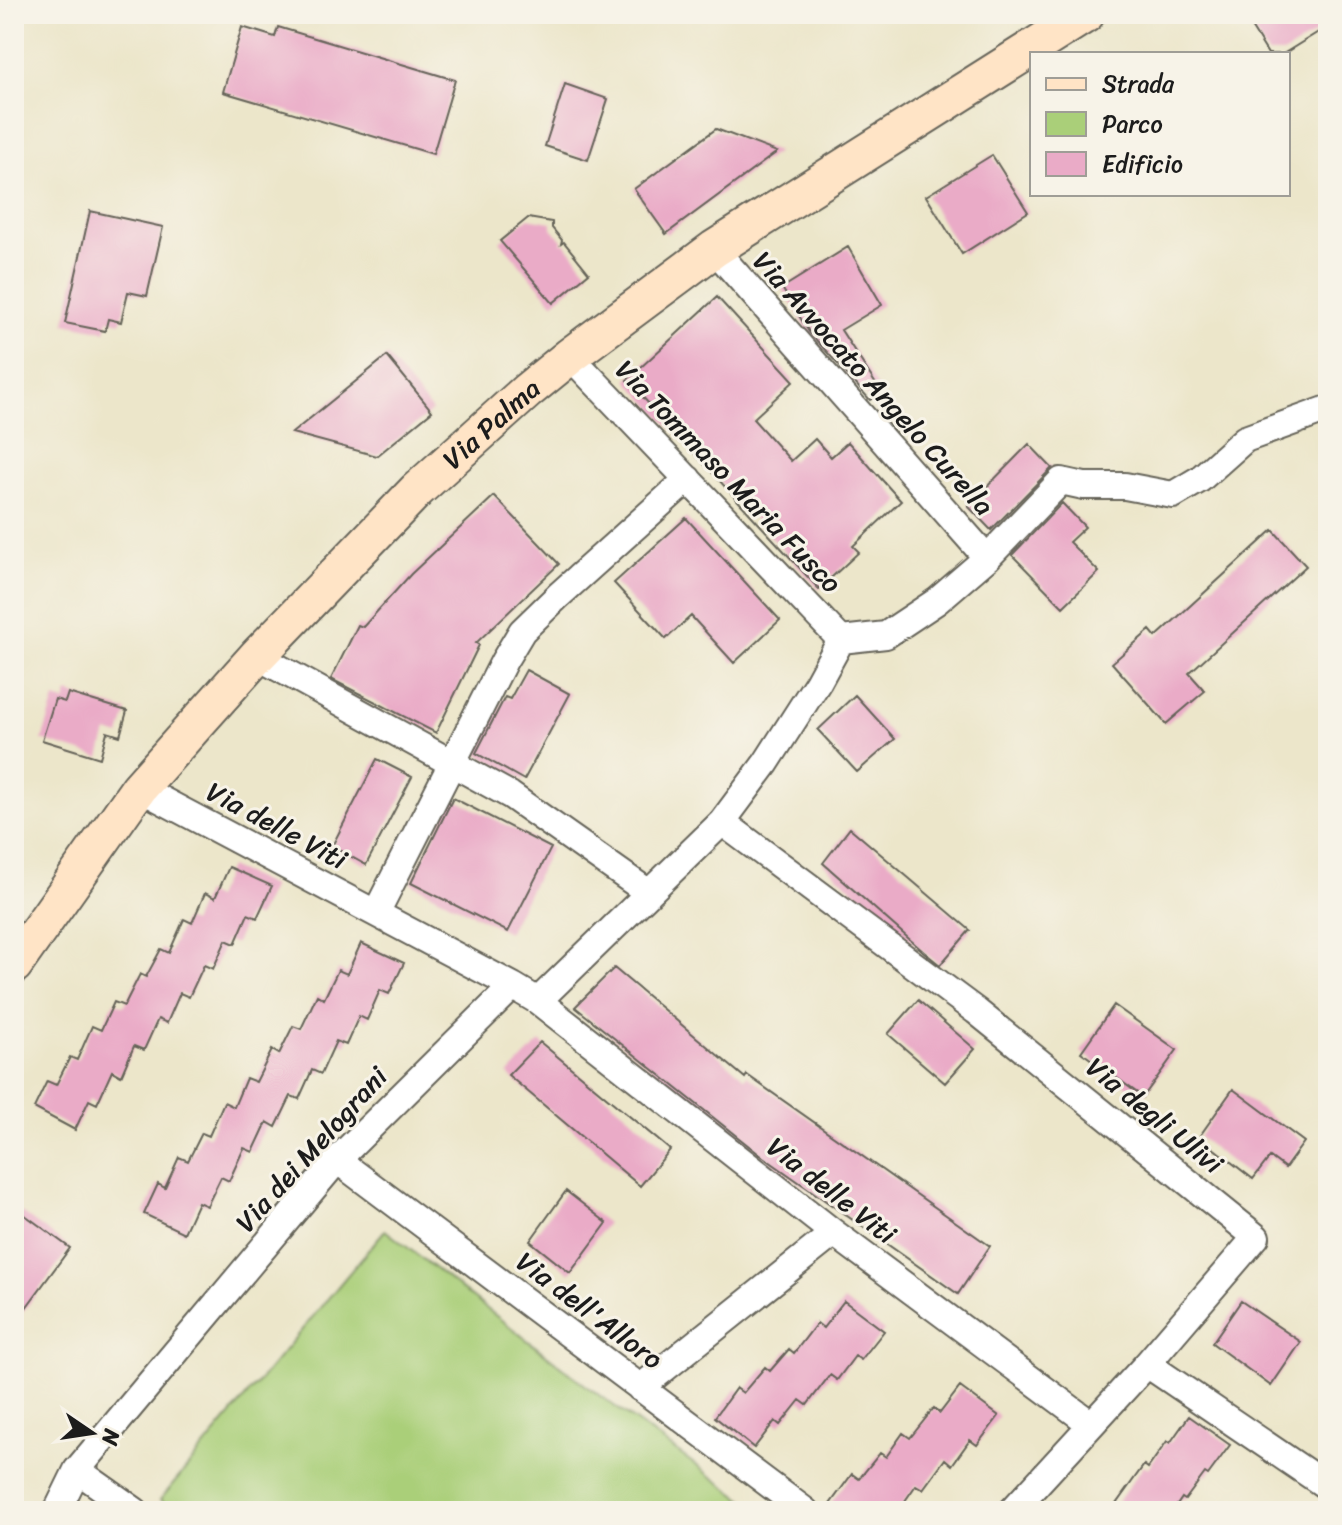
<svg xmlns="http://www.w3.org/2000/svg" width="1342" height="1525" font-family="Sriracha,sans-serif">
<style>
.green{fill:#aacf79;stroke:#63764a;stroke-width:2}
.building{fill:#eaabc7}
.lines{fill:none;stroke-linecap:round;stroke-linejoin:round}
.minor-casing{stroke:#656359;stroke-width:30}
.secondary-casing{stroke:#656359;stroke-width:40}
.minor{stroke:#fff;stroke-width:26}
.secondary{stroke:#ffe4c6;stroke-width:36}
.labels{text-anchor:middle;stroke-width:6;stroke-linejoin:round;paint-order:stroke}
.street-label{font-size:28px;fill:#1c1c1c;stroke:#f7f3e8}
</style>
<rect width="100%" height="100%" fill="#f7f3e8"/>
<filter id="ink" filterUnits="userSpaceOnUse"><feTurbulence type="fractalNoise" baseFrequency=".0125" numOctaves="2"/><feDisplacementMap in="SourceGraphic" scale="16" xChannelSelector="R" yChannelSelector="G"/><feConvolveMatrix kernelMatrix="1 2 1 2 8 2 1 2 1" color-interpolation-filters="sRGB"/></filter>
<filter id="wash" filterUnits="userSpaceOnUse"><feTurbulence type="fractalNoise" baseFrequency=".006" numOctaves="4" result="noise"/><feDisplacementMap in="SourceGraphic" scale="32" xChannelSelector="R" yChannelSelector="G"/><feGaussianBlur stdDeviation="1.8" result="paint"/><feColorMatrix in="noise" values="0 0 0 0 0 0 0 0 0 0 0 0 0 0 0 0 0 1.4 0 .05"/><feComposite in="paint" operator="in"/></filter>
<g filter="url(#wash)">
<rect width="100%" height="100%" fill="#ece6ca"/>
<!-- green -->
<path class="green" d="M385,1230l203,157 171,124h-584l-15,-11z"/>
<g id="blocks">
<!-- building -->
<path class="building" d="M1243,14h85v12l-45,28h-15z
M242,27l33,10 3,-10 177,53 -22,74 -210,-62z
M565,84l43,15 -20,61 -43,-14z
M716,129l61,23 -111,82 -32,-45z
M992,155l36,57 -66,42 -36,-58z
M90,211l73,16 -16,69 -19,-4 -7,30 -13,-3 -3,12 -40,-8z
M528,218l24,4v6l10,12 -1,4 3,-2 25,31 -36,30 -53,-62z
M848,247l34,58 -41,25 40,62 -11,8 -61,-68 -27,-44z
M717,297l77,84 -41,38 38,42 24,-22 16,18 17,-15 53,59 -48,45 6,6 -40,37 -192,-209z
M387,356l45,55 -55,45 -85,-23z
M1029,444l23,24 -61,62 -23,-24z
M494,496l65,68 -83,79 3,2 -43,88 -105,-54 27,-54 5,2 48,-53z
M1062,503l23,24 -16,15 30,30 -36,35 -51,-52z
M686,518l94,102 -46,43 -43,-47 -25,23 -52,-56z
M1273,530l33,36 -117,107 16,18 -39,33 -54,-61 38,-33 6,7z
M526,670l44,24 -46,86 -48,-27 29,-56 5,2z
M68,693l59,18 -7,25 -13,-4 -7,26 -58,-18 13,-41 10,3z
M855,695l40,44 -38,33 -39,-42z
M377,759l35,18 -46,88 -34,-19z
M453,798l98,50 -43,84 -97,-49z
M850,828l120,102 -30,35 -16,-13 -101,-89z
M229,867l43,19 -15,32 -9,-4 -13,30 -9,-4 -13,29 -9,-4 -15,32 -9,-4 -13,30 -9,-4 -14,31 -10,-4 -13,30 -9,-5 -15,33 -8,-4 -14,30 -41,-22 13,-27 9,4 14,-28 7,3 15,-34 9,4 13,-28 10,4 16,-32 6,3 15,-28 8,4 15,-34 8,4 13,-30 10,5z
M361,943l43,20 -15,31 -9,-4 -13,30 -8,-4 -13,29 -10,-4 -15,33 -9,-4 -13,29 -8,-3 -15,31 -9,-5 -14,30 -9,-4 -15,33 -8,-4 -14,29 -9,-4 -14,31 -40,-19 14,-30 7,4 14,-31 9,4 14,-28 7,3 15,-34 10,5 12,-29 10,4 16,-32 7,4 14,-28 8,3 16,-34 7,4 14,-29 9,4z
M614,968l131,110 2,-3 243,171 -32,48 -199,-140 -184,-147z
M918,1000l57,49 -30,34 -57,-49z
M1114,1005l63,45 -34,47 -62,-45z
M540,1042l130,108 -30,36 -132,-111z
M1233,1089l71,53 -19,26 -15,-11 -17,22 -54,-42z
M566,1191l41,32 -37,50 -40,-32z
M14,1207l56,41 -56,76z
M844,1301l40,30 -23,29 -6,-4 -18,24 -7,-5 -23,30 -7,-5 -20,25 -5,-4 -21,27 -39,-31 21,-29 7,5 22,-26 5,4 19,-22 5,4 23,-30 6,5z
M1241,1301l60,41 -30,44 -59,-43z
M960,1387l39,29 -22,29 -7,-5 -18,25 -7,-6 -22,30 -7,-4 -18,26h-73l27,-37 7,5 21,-26 6,4 17,-24 7,5 24,-30 6,5z
M1189,1416l41,29 -22,30 -3,-2 -20,27 -3,-2 -9,13h-62l33,-46 4,3 19,-27 3,2z"/>
</g>
</g>
<g filter="url(#ink)">
<use href="#blocks" fill-opacity="0" stroke="#656359" stroke-width="2"/>
<g class="lines">
<!-- minor casing -->
<g class="minor-casing">
<path id="minor" d="M714,249l273,309
M570,356l271,284
M841,640l45,-5 51,-34 50,-43 74,-77 23,5h41l48,9 27,-16 45,-40 83,-30
M257,656l253,139 139,98
M139,788l374,198
M722,822l254,189 280,226 -109,127 -135,147
M376,913l128,-252 18,-30 36,-35 130,-117
M538,1001l296,232 257,191
M337,1160l468,351
M1147,1364l181,123
M640,1388l194,-155
M77,1470l58,41
M57,1511l20,-41 260,-310 176,-174 25,15 184,-179 44,-59 52,-81 23,-42"/>
</g>
<!-- secondary casing -->
<g class="secondary-casing">
<g id="secondary">
<path id="s1" d="M14,965l125,-177 118,-132 160,-166 110,-99 43,-35 144,-107 372,-235"/>
</g>
</g>
<!-- minor -->
<use href="#minor" class="minor"/>
<!-- secondary -->
<use href="#secondary" class="secondary"/>
</g>
</g>
<g class="labels">
<!-- street labels -->
<g class="street-label">
<text transform="translate(874 383) rotate(48)" y="10">Via Avvocato Angelo Curella</text>
<text dy="10" stroke="none"><textPath href="#s1" startOffset="724">Via Palma</textPath></text>
<text transform="translate(729 476) rotate(46)" y="10">Via Tommaso Maria Fusco</text>
<text transform="translate(277 825) rotate(28)" y="10">Via delle Viti</text>
<text transform="translate(1155 1115) rotate(39)" y="10">Via degli Ulivi</text>
<text transform="translate(311 1149) rotate(-48)" y="10">Via dei Melograni</text>
<text transform="translate(832 1190) rotate(38)" y="10">Via delle Viti</text>
<text transform="translate(590 1310) rotate(37)" y="10">Via dell'Alloro</text>
</g>
</g>
<!-- margin -->
<rect width="1342" height="1525" fill="none" stroke="#f7f3e8" stroke-width="48"/>
<!-- legend -->
<rect x="1030" y="52" width="260" height="144" fill="#f7f3e8" stroke="#9f9d96" stroke-width="2"/>
<rect x="1046" y="78" width="40" height="12" fill="#ffe4c6" stroke="#9f9d96" stroke-width="2"/>
<text x="1102" y="92" font-size="24" fill="#1c1c1c">Strada</text>
<rect x="1046" y="112" width="40" height="24" fill="#aacf79" stroke="#9f9d96" stroke-width="2"/>
<text x="1102" y="132" font-size="24" fill="#1c1c1c">Parco</text>
<rect x="1046" y="152" width="40" height="24" fill="#eaabc7" stroke="#9f9d96" stroke-width="2"/>
<text x="1102" y="172" font-size="24" fill="#1c1c1c">Edificio</text>
<!-- north arrow -->
<g transform="translate(92 1433) rotate(103)" stroke="#f7f3e8" stroke-width="6" paint-order="stroke">
<path d="M0-6L14 30L0 20L-14 30Z" fill="#1c1c1c"/>
<text y="-12" font-size="22" font-weight="bold" text-anchor="middle" fill="#1c1c1c">N</text>
</g>
</svg>
